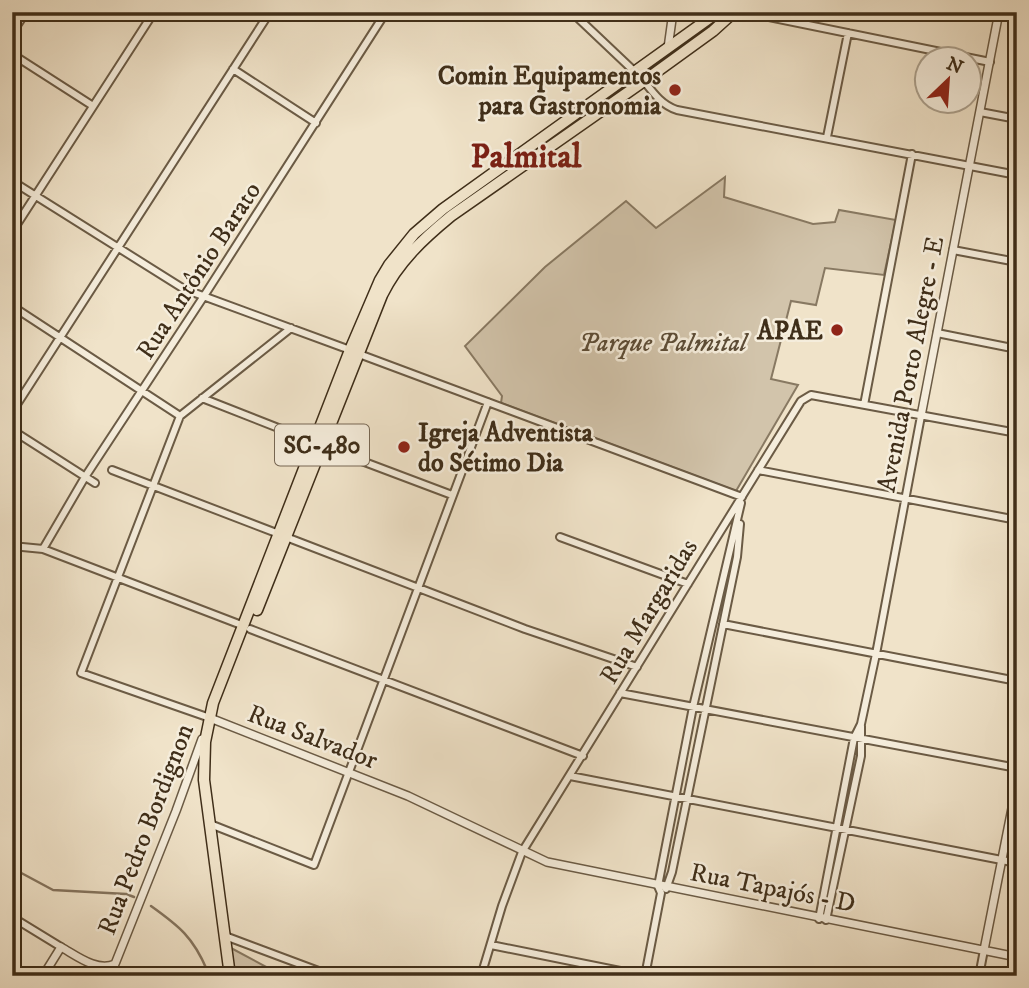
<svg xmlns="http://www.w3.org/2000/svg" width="1029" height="988" font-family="'IM FELL DW Pica',serif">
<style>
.green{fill:#d2c4ab;stroke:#887962;stroke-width:2}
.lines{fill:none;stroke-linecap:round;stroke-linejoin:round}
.stream{stroke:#85755f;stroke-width:2.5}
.minor-casing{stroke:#6b5b45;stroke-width:10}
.tertiary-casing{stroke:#6b5b45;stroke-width:10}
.primary-casing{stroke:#3f2e19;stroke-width:13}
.minor{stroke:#f5eddc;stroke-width:6}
.tertiary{stroke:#f5eddc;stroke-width:7}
.primary{stroke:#f0e3c9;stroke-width:10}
.poi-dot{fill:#8f2418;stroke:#f5eddc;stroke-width:2.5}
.labels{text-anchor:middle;stroke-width:5;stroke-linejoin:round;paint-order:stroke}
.shield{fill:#f5eddc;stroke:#766754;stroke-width:2}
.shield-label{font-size:24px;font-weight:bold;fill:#3f2e19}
.poi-label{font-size:26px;font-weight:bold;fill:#3f2e19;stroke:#f5eddc;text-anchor:end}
.street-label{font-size:26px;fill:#3f2e19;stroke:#f5eddc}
.park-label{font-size:26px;font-style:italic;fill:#5c4c36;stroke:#f5eddc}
.district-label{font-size:33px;font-weight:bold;fill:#7a1f14;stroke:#f5eddc}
</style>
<rect width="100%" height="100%" fill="#f0e3c9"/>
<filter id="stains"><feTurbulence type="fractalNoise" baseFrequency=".00286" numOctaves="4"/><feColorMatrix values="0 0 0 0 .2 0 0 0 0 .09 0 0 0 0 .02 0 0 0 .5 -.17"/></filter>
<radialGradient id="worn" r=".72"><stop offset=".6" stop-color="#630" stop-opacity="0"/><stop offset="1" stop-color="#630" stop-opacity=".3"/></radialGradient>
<!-- green -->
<path class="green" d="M725,177l-1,20 89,27 22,-2 4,-12 57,10 -12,55 -59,-7 -9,37 -25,-4 -20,78 27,6 -62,106 -235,-88 1,-7 -37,-50 80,-79 81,-66 30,27z
M231,948l52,28h-48z"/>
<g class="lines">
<!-- stream -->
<path class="stream" d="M12,868l41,22 73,4 8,3
M151,906c28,20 42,31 56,64l4,2
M245,975l20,-4 8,5"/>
<!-- minor casing -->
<g class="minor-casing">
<path id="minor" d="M569,12l9,6 57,54
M744,12l246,50
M12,33l14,-21
M12,54l81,52
M233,69l83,54
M644,81c10,13 18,24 33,29l340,65
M980,112l37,7
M827,137l21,-104
M12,181l172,108 166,61
M12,232l142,-220
M953,250l64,12
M12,306l168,110
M937,333l80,16
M359,354l383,143
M202,398l112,44
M864,405l48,-251
M12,412l258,-400
M180,416l-99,257 129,45
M180,416l111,-88
M12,430l83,53
M322,446l130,49
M112,470l167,64
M758,470l259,50
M286,537l239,92 112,38
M560,537l128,47
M12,546l31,3 201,77
M43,549l42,-72 119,-181 182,-284
M723,624l294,57
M250,629l333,127
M620,693l397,75
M570,776l447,87
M210,824l104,41 174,-463
M666,889l6,-17 65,-315 3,-33
M12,917l49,30
M819,919l35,-181 7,-14 15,-70 45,-238
M826,920l35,-164v-30
M225,936l107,40
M491,945l154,31 16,-83 -3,-7 35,-179 48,-204
M481,976l21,-70 20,-54 279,-451 10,-6 206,38
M979,976l5,-26"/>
</g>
<!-- tertiary casing -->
<g class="tertiary-casing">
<path id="tertiary" d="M668,48l5,-36
M921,416l78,-404
M209,722l1,-4 198,78 139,66 470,95
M984,950l33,-167
M43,976l18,-29c16,9 36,25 54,17l61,-153 26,-72"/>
</g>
<!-- primary casing -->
<g class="primary-casing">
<path id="primary" d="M257,610l125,-315c16,-33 41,-56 69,-79l193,-135 69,-50 21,-19
M230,976l-26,-196 1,-38 8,-39 137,-353 30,-70 9,-15 25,-31 29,-25 275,-197"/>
</g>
<!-- minor -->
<use href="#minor" class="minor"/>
<!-- tertiary -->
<use href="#tertiary" class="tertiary"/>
<!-- primary -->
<use href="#primary" class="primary"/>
</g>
<!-- markers -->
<g class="poi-dot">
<circle cx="675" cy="90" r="7"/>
<circle cx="837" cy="330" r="7"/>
<circle cx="404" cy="447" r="7"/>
</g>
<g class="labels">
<!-- shield labels -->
<rect class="shield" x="275" y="424.5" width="94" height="41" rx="5"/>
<g class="shield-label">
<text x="322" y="453">SC-480</text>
</g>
<!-- poi labels -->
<g class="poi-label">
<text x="661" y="84">Comin Equipamentos<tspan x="661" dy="30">para Gastronomia</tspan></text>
<text x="823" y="339">APAE</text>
<text x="418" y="441" text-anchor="start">Igreja Adventista<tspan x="418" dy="30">do Sétimo Dia</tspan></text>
</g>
<!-- street labels -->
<g class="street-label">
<text transform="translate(198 270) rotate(-57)" y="9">Rua Antônio Barato</text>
<text transform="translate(910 364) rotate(-79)" y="9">Avenida Porto Alegre - E</text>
<text transform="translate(648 611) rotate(-59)" y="9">Rua Margaridas</text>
<text transform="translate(313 736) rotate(21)" y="9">Rua Salvador</text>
<text transform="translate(145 829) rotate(-69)" y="9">Rua Pedro Bordignon</text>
<text transform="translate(773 887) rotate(11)" y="9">Rua Tapajós - D</text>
</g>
<!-- park labels -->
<g class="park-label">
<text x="663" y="351">Parque Palmital</text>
</g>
<!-- district labels -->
<g class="district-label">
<text x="526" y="167">Palmital</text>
</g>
</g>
<!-- margin -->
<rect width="1029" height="988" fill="none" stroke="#f0e3c9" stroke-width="42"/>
<rect x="14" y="14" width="1001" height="960" fill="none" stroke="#3f2e19" stroke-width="3.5"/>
<rect x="21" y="21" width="987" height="946" fill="none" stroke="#3f2e19" stroke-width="2"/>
<!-- north arrow -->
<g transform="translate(948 80) rotate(25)"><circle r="33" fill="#f5eddc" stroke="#aca18e" stroke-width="2"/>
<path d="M0-5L12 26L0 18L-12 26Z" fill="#8f2418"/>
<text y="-10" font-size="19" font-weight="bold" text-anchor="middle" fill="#3f2e19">N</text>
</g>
<rect width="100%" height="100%" filter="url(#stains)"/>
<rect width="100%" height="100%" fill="url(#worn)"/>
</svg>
